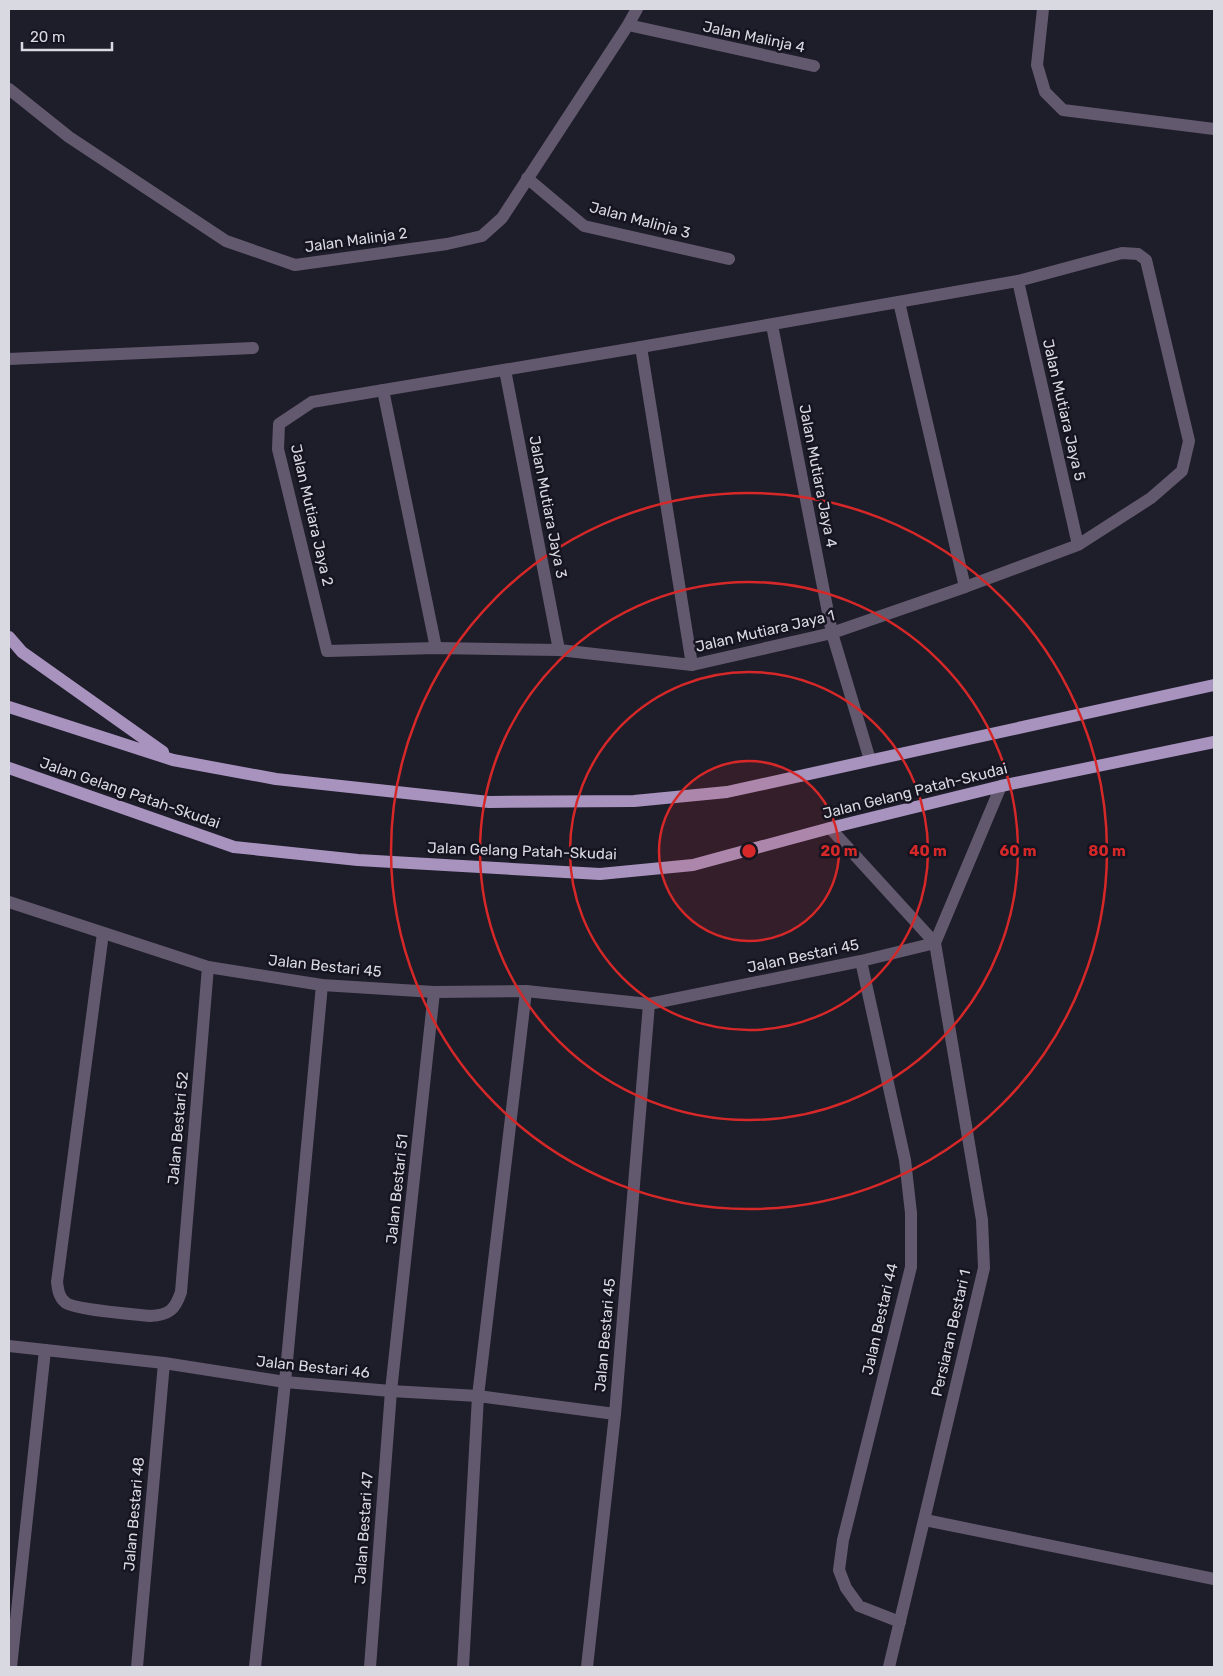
<svg xmlns="http://www.w3.org/2000/svg" width="1223" height="1676" font-family="Rubik,sans-serif">
<style>
.lines{fill:none;stroke-linecap:round;stroke-linejoin:round}
.service{stroke:#63596e;stroke-width:12}
.minor{stroke:#63596e;stroke-width:12}
.tertiary{stroke:#63596e;stroke-width:12}
.primary{stroke:#a893bf;stroke-width:12}
.ring{fill:none;stroke:#d62828;stroke-width:2.5}
.labels{text-anchor:middle;stroke-width:5;stroke-linejoin:round;paint-order:stroke}
.street-label{font-size:15px;fill:#d9d9e2;stroke:#151420}
.centre{fill:#d62828;stroke:#151420;stroke-width:2.5}
.ring-label{font-size:15px;text-anchor:middle;font-weight:bold;fill:#d62828;stroke:#151420;stroke-width:5;stroke-linejoin:round;paint-order:stroke}
</style>
<rect width="100%" height="100%" fill="#1e1d2a"/>
<g class="lines">
<!-- service -->
<path class="service" d="M1043,9l-6,56 8,27 18,18 151,19
M899,302l66,285
M641,347l51,318
M9,359l244,-11
M383,390l53,258
M103,933l-46,349c1,8 2,16 9,21 11,7 68,11 84,13 19,-1 25,-6 31,-24l27,-325
M11,1667l34,-317
M255,1667l30,-285 37,-397
M370,1667l21,-276 43,-399
M463,1667l15,-271 48,-405"/>
<!-- minor -->
<path class="minor" d="M628,25l186,41
M9,89l60,48 157,104 69,24 152,-21 35,-8 20,-18 126,-193 9,-16
M527,178l57,48 145,33
M1122,253l16,1 8,6 43,181 -7,30 -31,27 -73,47 -113,42 -133,46 -140,32 -133,-15 -123,-2 -109,3 -49,-202 1,-25 33,-22 329,-55 377,-66z
M1018,281l60,264
M772,325l60,308 38,127
M505,370l54,280
M9,902l199,65 114,18 112,7 92,-1 123,13 212,-43 74,-18
M861,961l44,199 6,53v54l-68,273 -4,30 7,18 13,18 41,16
M9,1346l155,17 121,19 106,9 87,5 137,18
M925,1520l289,59
M137,1667l27,-304
M587,1667l28,-253 34,-410"/>
<!-- tertiary -->
<path class="tertiary" d="M830,828l105,115
M889,1667l95,-399 -2,-48 -47,-277 66,-157"/>
<!-- primary -->
<path class="primary" d="M9,637l13,15 141,100
M9,707l164,53 103,19 213,23 145,-1 93,-9 487,-107
M9,768l225,79 124,13 242,14 93,-9 137,-37 171,-42 213,-44"/>
</g>
<!-- distance rings -->
<circle cx="749" cy="851" r="90" fill="#d62828" fill-opacity=".12"/>
<g class="ring">
<circle cx="749" cy="851" r="90"/>
<circle cx="749" cy="851" r="179"/>
<circle cx="749" cy="851" r="269"/>
<circle cx="749" cy="851" r="358"/>
</g>
<g class="labels">
<!-- street labels -->
<g class="street-label">
<text transform="translate(754 37) rotate(12)" y="5">Jalan Malinja 4</text>
<text transform="translate(640 220) rotate(15)" y="5">Jalan Malinja 3</text>
<text transform="translate(356 240) rotate(-8)" y="5">Jalan Malinja 2</text>
<text transform="translate(1064 410) rotate(77)" y="5">Jalan Mutiara Jaya 5</text>
<text transform="translate(818 476) rotate(79)" y="5">Jalan Mutiara Jaya 4</text>
<text transform="translate(548 507) rotate(79)" y="5">Jalan Mutiara Jaya 3</text>
<text transform="translate(312 515) rotate(77)" y="5">Jalan Mutiara Jaya 2</text>
<text transform="translate(765 631) rotate(-13)" y="5">Jalan Mutiara Jaya 1</text>
<text transform="translate(915 791) rotate(-14)" y="5">Jalan Gelang Patah-Skudai</text>
<text transform="translate(130 793) rotate(19)" y="5">Jalan Gelang Patah-Skudai</text>
<text transform="translate(522 851) rotate(2)" y="5">Jalan Gelang Patah-Skudai</text>
<text transform="translate(803 956) rotate(-12)" y="5">Jalan Bestari 45</text>
<text transform="translate(325 966) rotate(6)" y="5">Jalan Bestari 45</text>
<text transform="translate(178 1128) rotate(-85)" y="5">Jalan Bestari 52</text>
<text transform="translate(397 1189) rotate(-84)" y="5">Jalan Bestari 51</text>
<text transform="translate(880 1319) rotate(-77)" y="5">Jalan Bestari 44</text>
<text transform="translate(951 1333) rotate(-77)" y="5">Persiaran Bestari 1</text>
<text transform="translate(605 1335) rotate(-85)" y="5">Jalan Bestari 45</text>
<text transform="translate(313 1367) rotate(6)" y="5">Jalan Bestari 46</text>
<text transform="translate(134 1514) rotate(-85)" y="5">Jalan Bestari 48</text>
<text transform="translate(364 1528) rotate(-86)" y="5">Jalan Bestari 47</text>
</g>
</g>
<circle cx="749" cy="851" r="8" class="centre"/>
<g class="ring-label">
<text x="839" y="856">20 m</text>
<text x="928" y="856">40 m</text>
<text x="1018" y="856">60 m</text>
<text x="1107" y="856">80 m</text>
</g>
<!-- border -->
<rect width="1223" height="1676" fill="none" stroke="#d9d9e2" stroke-width="20"/>
<!-- scale -->
<path d="M22 42v8h90v-8" fill="none" stroke="#d9d9e2" stroke-width="2.5"/>
<text x="30" y="42" font-size="15" fill="#d9d9e2" stroke="#151420" stroke-width="4" paint-order="stroke">20 m</text>
</svg>
